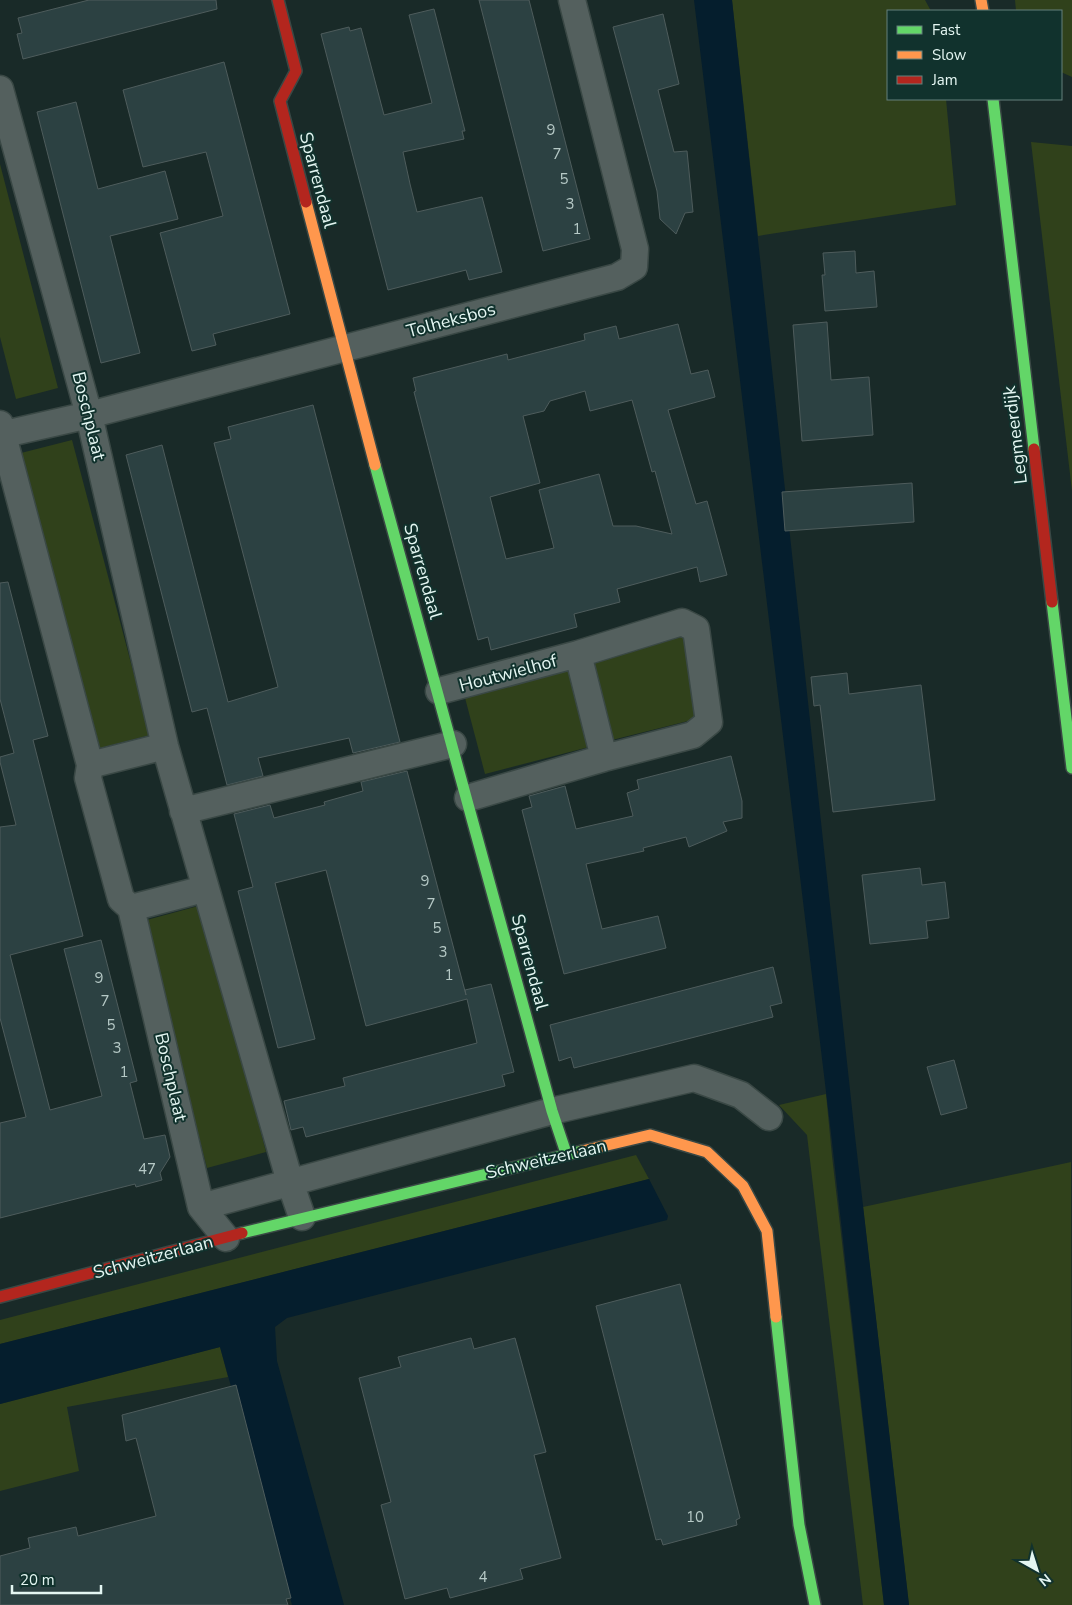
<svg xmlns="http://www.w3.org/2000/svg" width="1072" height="1605" font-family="'Nunito Sans',sans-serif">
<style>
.green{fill:#30411b}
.water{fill:#051e2d}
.building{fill:#2c4142;stroke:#4e5c5c;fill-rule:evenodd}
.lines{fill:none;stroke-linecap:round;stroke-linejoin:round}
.street-casing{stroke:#3a4845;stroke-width:29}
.fast-casing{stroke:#3a4845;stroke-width:14}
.slow-casing{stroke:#3a4845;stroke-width:14}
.jam-casing{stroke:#3a4845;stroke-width:14}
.street{stroke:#54605e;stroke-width:26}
.fast{stroke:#63d668;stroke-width:11}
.slow{stroke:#ff974d;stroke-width:11}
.jam{stroke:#b3261e;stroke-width:11}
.labels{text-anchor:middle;stroke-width:4;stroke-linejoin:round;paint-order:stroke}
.number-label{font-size:15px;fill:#b6c9c6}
.street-label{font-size:18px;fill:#e4f6f2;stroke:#11322d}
</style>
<rect width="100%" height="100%" fill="#192a28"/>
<!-- green -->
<path class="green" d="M732,0h193l6,11h-43v88h58l10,106 -198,31z
M1015,0h57v77l-11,-5v-61h-45z
M1031,142l41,4v345z
M0,164l58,224 -42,11 -16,-62z
M72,440l78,295 -50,13 -79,-295z
M684,633l12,86 -88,22 -20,-80z
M568,666l21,81 -104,27 -21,-80z
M202,905l64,247 -59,16 -64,-247z
M826,1094l6,62 52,449h-21l-56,-470 -28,-30z
M636,1155l13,24 -649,165v-24z
M1071,1162l1,443h-163l-46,-398z
M220,1347l8,30 -161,30 12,64 -79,20v-87z"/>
<!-- water -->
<path class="water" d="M694,0h38l123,1136 54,469h-25l-53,-472z
M649,1179l19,37 -1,4 -380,98 -12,9 2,34 67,244h-52l-72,-258 -220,57v-60z"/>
<!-- building -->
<path class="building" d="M89,0h127l1,9 -194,50 -6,-25 5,-1 -4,-15z
M479,0h50l61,239 -47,12z
M434,9l31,122h-3l2,8 -61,13 7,32 7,28 65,-15 20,75 -33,8 -3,-10 -78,20 -67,-256 28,-7 1,4 11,-3 23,87 48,-12 -23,-88z
M663,14l16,70 -21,6 16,62 13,-1 6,61 -8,1 -9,21 -16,-15 -3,-28 -44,-164z
M224,62l66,252 -77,20 3,11 -24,6 -32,-118 63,-17 -17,-64 -63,15 -20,-77z
M76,102l22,87 67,-18 13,48 -68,17 30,117 -39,10 -64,-251z
M855,251l1,22 18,-2 3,36 -52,4 -3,-36h3l-2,-22z
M827,322l4,58 38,-3 4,58 -71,6 -9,-116z
M678,324l13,50 17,-4 7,27 -47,13 28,94 11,-3 20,74 -27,7 -3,-15 -80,22 3,13 -46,12 3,13 -86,23 -3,-13 -10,3 -64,-248 2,-1 -3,-13 94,-24 1,6 77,-20 -1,-6 32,-8 3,13zM585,391l5,20 42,-11 20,72 3,-1 17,63 -36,-8h-23l-14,-52 -60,16 15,58 -48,11 -16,-62 50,-14 -17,-67 21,-5 6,-10z
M313,405l87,337 -47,11 -4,-15 -91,20 5,18 -36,9 -20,-77 -15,4 -66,-257 36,-10 66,257 50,-15 -64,-244 17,-4 -3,-12z
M912,483l2,39 -129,9 -3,-39z
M8,582l40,154 -15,4 50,196 -73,19 40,155 52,-14 -38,-147 37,-9 36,141 -7,2 14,56 21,-4 5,22 -10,16 2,7 -26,7 -1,-3 -135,34v-95l26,-6 -26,-99v-191l16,-2 -16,-63v-5l14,-4 -14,-54v-116z
M847,673l2,21 72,-9 14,115 -102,12 -13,-107 -6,1 -3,-29z
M731,756l11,45v17l-19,4 4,9 -38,16 -3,-10 -43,11 1,3 -58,13 16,65 56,-13 8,32 -102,26 -42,-164 10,-3 -3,-11 36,-10 11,43 57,-13 -6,-23 12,-4 -2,-9z
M407,771l59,224 -1,-5 26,-6 23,88 -12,3 3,11 -199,51 -3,-10 -12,3 -7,-29 61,-15 -2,-8 134,-35 -10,-44 -101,27 -40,-156 -51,13 40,156 -37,9 -40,-157 15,-4 -19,-73 36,-9 4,13 51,-13 -1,-3 39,-11 -2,-9z
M920,868l2,17 23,-3 4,36 -23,3 2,17 -58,6 -8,-69z
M773,967l9,36 -12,3 3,11 -199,51 -3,-11 -12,4 -9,-36z
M954,1060l13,48 -26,7 -14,-48z
M680,1284l60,234 -4,2 1,5 -74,20 -2,-6 -5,1 -60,-234z
M471,1338l3,11 41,-11 31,114 -12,3 27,103 -41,11 3,10 -73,19 -3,-10 -42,11 -24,-94 10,-3 -32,-124 42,-11 -3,-10z
M236,1385l55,213 -5,1 2,6h-288v-49l30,-8 -2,-10 48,-11 2,9 78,-20 -20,-78 -10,3 -4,-26z"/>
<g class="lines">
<!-- street casing -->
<g class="street-casing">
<path id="street" d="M0,89l89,326 76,331 125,436 12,35
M0,424l90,341 -2,13 33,121 10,9 70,299 25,31
M0,435l89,-20 528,-138 17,-10 1,-18 -63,-249
M578,654l26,104
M439,691l139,-37 104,-32 14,7 13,93 -16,13 -89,23 -136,40
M90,765l75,-19
M183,811l270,-67
M131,908l73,-19
M201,1207l351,-96 142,-33 47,17 28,22"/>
</g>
<!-- fast casing -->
<g class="fast-casing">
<path id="fast" d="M993,99l41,350
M375,465l177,646 14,42
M1052,602l20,166
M242,1233l340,-82
M776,1317l23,208 16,80"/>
</g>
<!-- slow casing -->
<g class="slow-casing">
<path id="slow" d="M981,0l2,11
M306,202l69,263
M582,1151l68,-16 57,17 36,34 24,45 9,86"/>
</g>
<!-- jam casing -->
<g class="jam-casing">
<path id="jam" d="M278,0l18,71 -16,30 26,101
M1034,449l18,153
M0,1297l242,-64"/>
</g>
<!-- street -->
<use href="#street" class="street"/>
<!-- fast -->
<use href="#fast" class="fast"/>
<!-- slow -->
<use href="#slow" class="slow"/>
<!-- jam -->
<use href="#jam" class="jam"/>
</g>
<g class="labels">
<!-- number labels -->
<g class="number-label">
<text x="551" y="135">9</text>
<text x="557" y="159">7</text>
<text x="564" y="184">5</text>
<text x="570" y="209">3</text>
<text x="577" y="234">1</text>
<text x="425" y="886">9</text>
<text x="431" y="909">7</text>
<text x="437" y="933">5</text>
<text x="443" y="957">3</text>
<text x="449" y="980">1</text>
<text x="99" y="983">9</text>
<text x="105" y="1006">7</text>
<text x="111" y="1030">5</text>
<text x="117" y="1053">3</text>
<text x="124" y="1077">1</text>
<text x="147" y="1174">47</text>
<text x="695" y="1522">10</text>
<text x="483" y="1582">4</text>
</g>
<!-- street labels -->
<g class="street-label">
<text transform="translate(318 180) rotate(75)" y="6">Sparrendaal</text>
<text transform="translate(451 320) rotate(-15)" y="6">Tolheksbos</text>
<text transform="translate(89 416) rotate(76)" y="6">Boschplaat</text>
<text transform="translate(1015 435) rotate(-97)" y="6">Legmeerdijk</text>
<text transform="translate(423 571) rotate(74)" y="6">Sparrendaal</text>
<text transform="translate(508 673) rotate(-15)" y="6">Houtwielhof</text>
<text transform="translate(530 962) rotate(75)" y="6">Sparrendaal</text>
<text transform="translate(171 1077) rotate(77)" y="6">Boschplaat</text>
<text transform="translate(546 1159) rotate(-13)" y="6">Schweitzerlaan</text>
<text transform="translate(153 1257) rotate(-15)" y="6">Schweitzerlaan</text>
</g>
</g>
<!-- legend -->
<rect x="887" y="10" width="175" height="90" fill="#11322d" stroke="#65807c"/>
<rect x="897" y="26" width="25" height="8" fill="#63d668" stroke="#65807c"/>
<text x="932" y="35" font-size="15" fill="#e4f6f2">Fast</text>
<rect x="897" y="51" width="25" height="8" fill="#ff974d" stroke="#65807c"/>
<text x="932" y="60" font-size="15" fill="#e4f6f2">Slow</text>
<rect x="897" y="76" width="25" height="8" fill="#b3261e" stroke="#65807c"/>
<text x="932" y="85" font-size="15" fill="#e4f6f2">Jam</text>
<!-- north arrow -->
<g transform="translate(1037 1570) rotate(141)" stroke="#11322d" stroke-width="4" paint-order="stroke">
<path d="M0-4L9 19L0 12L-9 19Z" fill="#e4f6f2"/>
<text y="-8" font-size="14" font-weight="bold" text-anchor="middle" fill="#e4f6f2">N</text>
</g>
<!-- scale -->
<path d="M12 1585v8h89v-8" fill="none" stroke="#e4f6f2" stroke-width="2.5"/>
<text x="20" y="1585" font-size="15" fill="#e4f6f2" stroke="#11322d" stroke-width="4" paint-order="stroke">20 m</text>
</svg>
